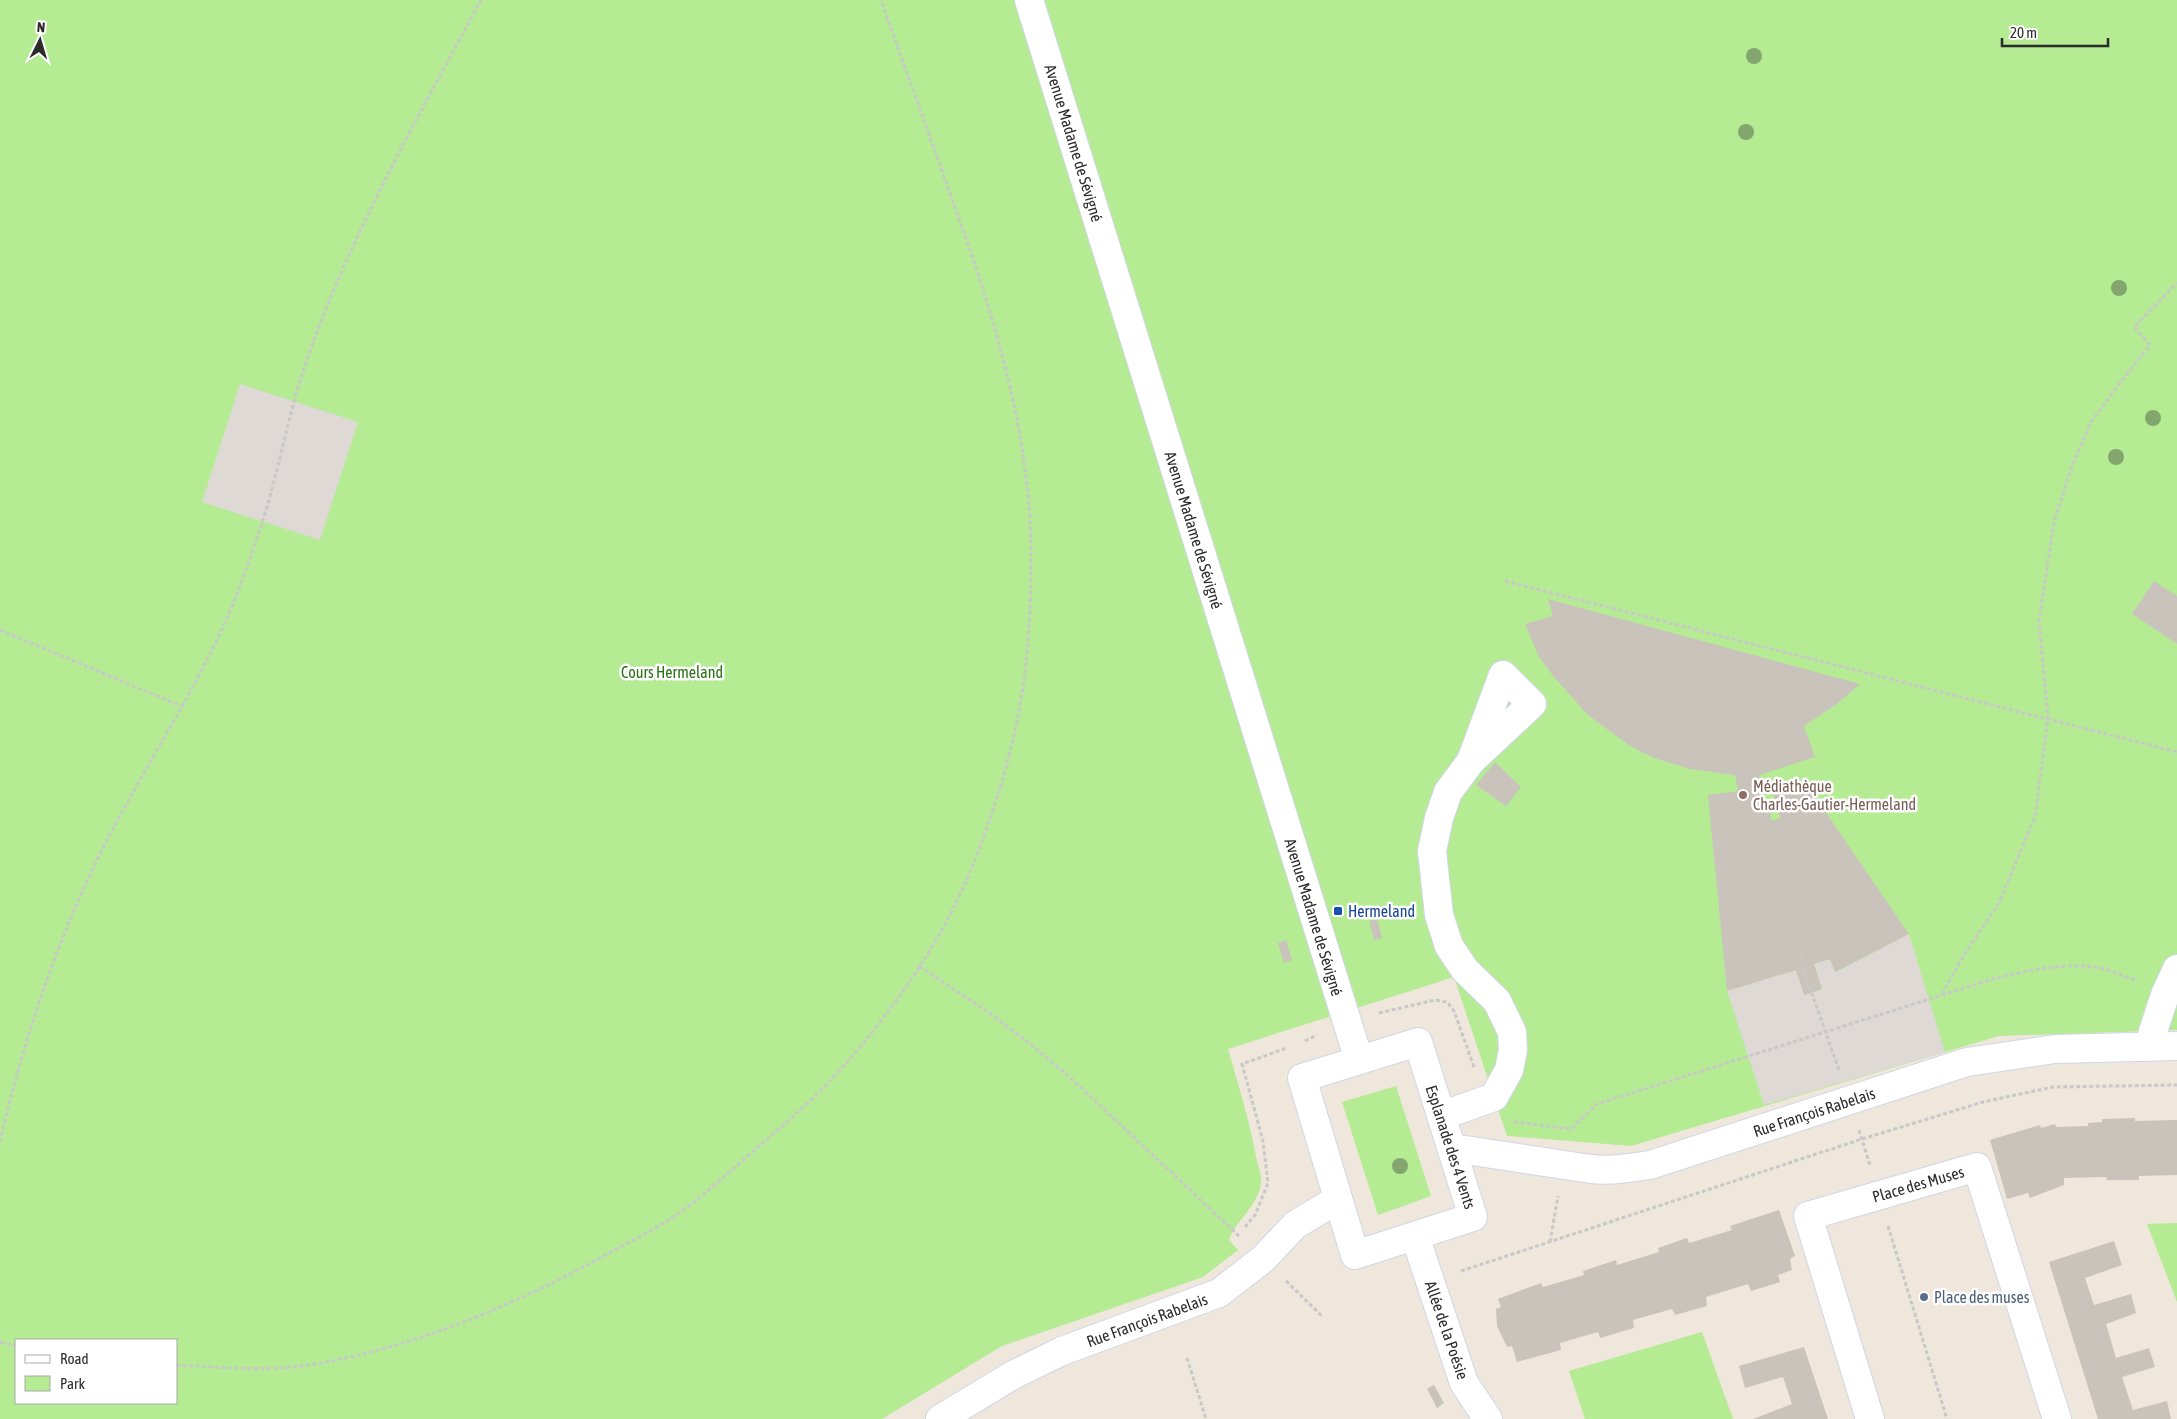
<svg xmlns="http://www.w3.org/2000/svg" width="2177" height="1419" font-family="'Asap Condensed',sans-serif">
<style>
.green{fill:#b4eb93;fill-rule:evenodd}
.plaza{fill:#ded9d4}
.building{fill:#cac3bc}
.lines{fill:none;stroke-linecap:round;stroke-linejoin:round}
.minor-casing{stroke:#d1d6e6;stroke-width:30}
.path{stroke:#c8c8c8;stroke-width:3;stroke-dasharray:4 2.5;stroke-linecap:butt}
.minor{stroke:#fff;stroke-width:28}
.tree{fill:#82a66d}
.education-dot{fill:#8d6e63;stroke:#fff;stroke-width:2}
.transit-dot{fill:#1a4fb4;stroke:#fff;stroke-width:2}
.service-dot{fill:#5c6f8a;stroke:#fff;stroke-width:2}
.labels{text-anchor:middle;stroke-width:5;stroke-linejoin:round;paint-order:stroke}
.street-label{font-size:16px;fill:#2b2b2b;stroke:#fff}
.park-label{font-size:16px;fill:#297113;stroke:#fff}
.education-label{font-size:16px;fill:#785e54;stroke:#fff;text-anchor:start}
.transit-label{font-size:16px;fill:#164399;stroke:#fff;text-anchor:start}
.service-label{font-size:16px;fill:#4e5e75;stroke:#fff;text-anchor:start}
</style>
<rect width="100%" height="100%" fill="#efe6dc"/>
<!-- green -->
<path class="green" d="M0,0h2177v1030l-178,6 -368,110 -124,-10 -53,-159 -226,72c11,38 22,74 29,112 2,7 5,17 4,23 -4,24 -27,38 -32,56l9,10 -35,27 -201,69 -120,73h-882zM16,1340h160v63h-160z
M1396,1086l35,110 -53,19 -36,-113z
M2177,1223v79l-30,-78z
M1702,1332l31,87h-148l-16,-48z"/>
<!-- plaza -->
<path class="plaza" d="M240,384l118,38 -38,118 -118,-38z
M1909,934l36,118 -181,53 -37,-114 69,-21 9,25 17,-6 -8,-25 16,-5 6,13z"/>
<!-- building -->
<path class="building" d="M2154,581l23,15v48l-45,-30z
M1548,599l312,85 -23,20 -33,22 11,31 -56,18 13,46 8,-3 -7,-23 32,-13 104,152 -74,38 -5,-13 -16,5 8,25 -18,6 -8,-25 -69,21 -19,-196 30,-4 -3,-16 -45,-6 -36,-11 -24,-12 -42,-31 -34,-38 -15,-20 -14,-33 28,-8z
M1495,762l26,25 -15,19 -30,-21z
M1377,919l5,19 -8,2 -5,-19z
M1286,940l6,20 -8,3 -6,-20z
M2135,1118v3l42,-1v55l-38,1v4h-32l-1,-3 -42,1v7l-34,13 -2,-5 -21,6 -17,-59 50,-15 1,3 14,-4 1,3 32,-1v-3l14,-1v-3z
M1779,1210l16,46 -5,3 2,11 -14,5 2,7 -29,9 -3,-7 -42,13 1,9 -32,9 -3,-6 -39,11 1,8 -34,10 -2,-6 -38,11 1,7 -44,12 -5,-16 -5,1 -10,-21 -1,-17 5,-2 -3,-8 43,-16 2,4 41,-12 -1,-4 33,-11 1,5 42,-13 -1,-4 29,-10 2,5 43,-13 -2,-4z
M2114,1241l8,24 -37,13 9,27 37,-11 5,19 -30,11 10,34 33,-10 6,19 -33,10 11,33 34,-9 4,18h-73l-49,-157z
M1804,1347l24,72h-75l39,-15 -9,-27 -38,11 -6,-22z
M1434,1385l10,18 -7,5 -10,-19z"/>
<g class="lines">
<!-- minor casing -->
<g class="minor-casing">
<path id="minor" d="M1029,0l330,1060
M1418,1042l55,175 -118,38 -53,-177z
M2148,1047l17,-52 12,-26
M1441,1116l53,-19 15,-27 4,-20 -1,-18 -15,-31 -32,-31 -16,-24 -10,-31 -7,-64 7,-33 9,-26 23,-31 61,-57 -29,-29 -32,86
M1452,1148l139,21c20,2 39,-1 59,-4l317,-103 88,-13 122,-3
M1415,1236l49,147 24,36
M940,1419l73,-44 49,-24 157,-58 44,-34 32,-34 43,-26
M1870,1419l-62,-203 169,-49 80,252"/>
</g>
<!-- path -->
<path class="path" d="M1505,581l672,171
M0,630l181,76
M1801,955l4,19 34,96
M919,966l72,48 43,33 40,34 165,155
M1942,994l25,-44 31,-45 37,-88 13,-98 -9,-98 15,-99 18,-56 19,-44 31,-42 28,-35 -16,-18 43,-44
M1379,1013l56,-13 12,2 7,9 20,56
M1305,1041l12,-6
M1514,1122l57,7 26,-25 399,-126c36,-8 77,-18 112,-8 10,3 20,8 30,11
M1859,1130l11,35
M0,1142c25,-109 62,-218 115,-317 40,-75 88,-147 120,-226 10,-25 19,-51 27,-76 18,-56 27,-114 47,-169 44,-124 110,-239 172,-354
M1888,1226l59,193
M1245,1227l10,-12 13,-32 -5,-42 -21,-77 45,-16
M1550,1242l8,-46
M1461,1271l401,-132 121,-37 70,-15 124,-2
M1286,1281l37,36
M0,1342l16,4
M1187,1358l19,61
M176,1365c44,2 89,7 133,0 104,-17 201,-58 293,-108 25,-14 51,-26 74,-42 26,-18 50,-40 74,-61 26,-23 53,-45 77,-70 46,-48 98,-118 127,-177 33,-67 63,-162 71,-236 5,-41 6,-83 6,-123 -2,-126 -41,-244 -83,-360 -22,-63 -45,-125 -67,-188"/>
<!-- minor -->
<use href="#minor" class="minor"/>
</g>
<!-- trees -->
<g class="tree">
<circle cx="1754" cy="56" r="8"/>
<circle cx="1746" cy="132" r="8"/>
<circle cx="2119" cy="288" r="8"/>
<circle cx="2153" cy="418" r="8"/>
<circle cx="2116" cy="457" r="8"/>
<circle cx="1400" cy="1166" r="8"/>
</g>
<!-- markers -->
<circle class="education-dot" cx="1743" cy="795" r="5"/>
<rect class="transit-dot" x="1333" y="906" width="10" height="10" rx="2.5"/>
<circle class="service-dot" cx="1924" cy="1297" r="5"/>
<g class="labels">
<!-- street labels -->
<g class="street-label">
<text transform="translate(1074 143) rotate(73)" y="6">Avenue Madame de Sévigné</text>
<text transform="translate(1194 530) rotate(73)" y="6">Avenue Madame de Sévigné</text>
<text transform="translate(1314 917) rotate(73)" y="6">Avenue Madame de Sévigné</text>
<text transform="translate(1814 1112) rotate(-18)" y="6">Rue François Rabelais</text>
<text transform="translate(1451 1147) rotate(72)" y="6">Esplanade des 4 Vents</text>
<text transform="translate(1918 1184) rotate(-16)" y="6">Place des Muses</text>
<text transform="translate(1147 1320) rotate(-20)" y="6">Rue François Rabelais</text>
<text transform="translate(1447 1330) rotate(71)" y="6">Allée de la Poésie</text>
</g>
<!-- park labels -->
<g class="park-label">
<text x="672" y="678">Cours Hermeland</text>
</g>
<!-- education labels -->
<g class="education-label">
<text x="1753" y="792">Médiathèque<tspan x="1753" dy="18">Charles-Gautier-Hermeland</tspan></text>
</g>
<!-- transit labels -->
<g class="transit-label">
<text x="1348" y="917">Hermeland</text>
</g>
<!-- service labels -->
<g class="service-label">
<text x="1934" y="1303">Place des muses</text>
</g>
</g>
<!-- legend -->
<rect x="15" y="1339" width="162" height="65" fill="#ffffff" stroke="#aaaaaa"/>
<rect x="25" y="1355" width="25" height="8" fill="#ffffff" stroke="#aaaaaa"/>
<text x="60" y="1364" font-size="15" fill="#2b2b2b">Road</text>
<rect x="25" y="1376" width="25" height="15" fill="#b4eb93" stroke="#aaaaaa"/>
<text x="60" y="1389" font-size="15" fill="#2b2b2b">Park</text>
<!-- north arrow -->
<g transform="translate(40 40) rotate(5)" stroke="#ffffff" stroke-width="4" paint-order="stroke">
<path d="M0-4L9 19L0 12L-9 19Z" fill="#2b2b2b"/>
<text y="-8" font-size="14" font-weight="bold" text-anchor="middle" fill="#2b2b2b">N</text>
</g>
<!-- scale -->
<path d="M2002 38v8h106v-8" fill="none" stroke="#2b2b2b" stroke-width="2.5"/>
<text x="2010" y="38" font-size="15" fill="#2b2b2b" stroke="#ffffff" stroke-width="4" paint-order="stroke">20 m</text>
</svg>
